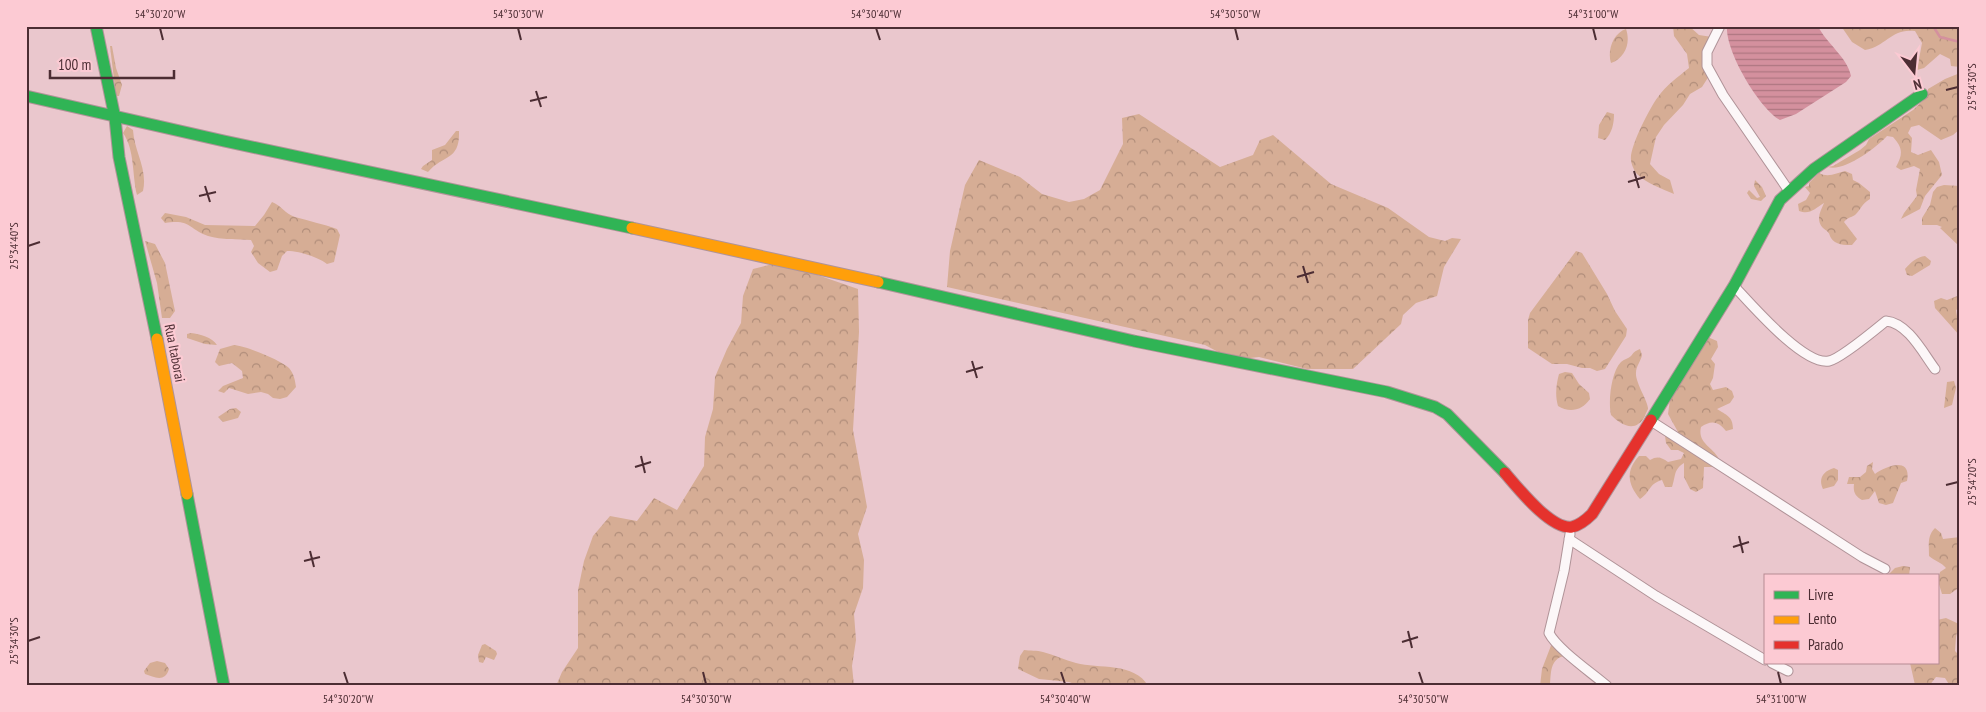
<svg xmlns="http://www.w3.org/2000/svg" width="1986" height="712" font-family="'PT Sans Narrow',sans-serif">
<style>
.forest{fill:url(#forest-crowns)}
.water{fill:url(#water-rules)}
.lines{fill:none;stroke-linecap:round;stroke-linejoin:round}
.stream{stroke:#d4909e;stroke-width:2.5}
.street-casing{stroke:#b09398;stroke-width:11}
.fast-casing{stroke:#b09398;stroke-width:13}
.slow-casing{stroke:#b09398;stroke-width:13}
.jam-casing{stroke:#b09398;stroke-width:13}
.street{stroke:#fcf7f8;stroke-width:9}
.fast{stroke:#30b455;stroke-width:11}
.slow{stroke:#ff9f0a;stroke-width:11}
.jam{stroke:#e5322d;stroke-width:11}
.ticks{fill:none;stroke:#4c2d33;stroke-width:2}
.labels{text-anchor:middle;stroke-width:4.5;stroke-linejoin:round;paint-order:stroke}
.street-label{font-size:14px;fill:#4c2d33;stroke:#fccad3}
.neatline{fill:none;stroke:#4c2d33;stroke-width:2}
.ticks-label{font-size:12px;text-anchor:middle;fill:#4c2d33}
</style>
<defs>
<pattern id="forest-crowns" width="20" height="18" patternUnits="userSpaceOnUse" patternTransform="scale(1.25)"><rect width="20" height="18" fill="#d6ad95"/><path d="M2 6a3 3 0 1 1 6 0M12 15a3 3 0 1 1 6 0" fill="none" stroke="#b08d7a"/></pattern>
<pattern id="water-rules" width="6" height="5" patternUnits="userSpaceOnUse" patternTransform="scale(1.25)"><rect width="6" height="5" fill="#d4909e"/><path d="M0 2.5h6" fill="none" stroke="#ae7681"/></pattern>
</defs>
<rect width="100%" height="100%" fill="#eac7cd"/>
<!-- forest -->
<path class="forest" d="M1673,26h16l10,9 13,2 -3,39 -7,11 -12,7 -7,11 -19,20 -8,12 -6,27 9,10 11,6 4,14c-12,-5 -28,-11 -37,-20 -3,-3 -6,-11 -6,-14 -2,-12 19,-53 27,-63 8,-12 20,-20 31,-29l-2,-14 -13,-18z
M1841,26h119v41l-9,-1 -1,-7 -10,-5 -16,14 -7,2 5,-27 -7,-12c-24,-3 -28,15 -50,19l-13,-8z
M1626,29c5,14 -1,29 -15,34 -4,-12 2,-30 15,-34z
M110,46h2l4,22 6,17 -3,11h-3z
M1960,73v56l-7,6 -12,5 -22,-15 -8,2 -3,6 4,5 -1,14 7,3 13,-5 8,12 3,13 -17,21 -5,13 -19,10 3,-6 13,-17 -1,-6 4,-21 -6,-3 -13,4 -5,-3c7,-13 7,-19 -3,-30l-6,-1c-11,12 -43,36 -59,31l5,-1 27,-16 6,-5 3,-6 44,-29 15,-14v-7l17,-10z
M1607,112l7,2c0,10 -2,19 -9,26l-7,-2 1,-13z
M1139,114l81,53 33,-12 7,-15 13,-5 58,49 57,24 41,29 16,4 7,-3 9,1 -17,28 -7,29 -21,7 -13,12 -2,9 -48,45h-46l-48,-12 -18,2 -19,-5 -17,-9 -258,-58 3,-36 15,-66 14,-25 41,17 22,17 27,8 15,-3 16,-9 23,-46 -1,-26z
M127,126l6,4c1,21 15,39 10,61l-6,4c-5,-20 -2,-45 -14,-62z
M456,131h3c1,30 -15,23 -31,41l-7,-3 2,-3 9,-6v-10l13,-5z
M1845,171l7,3 1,6 6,3 11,9v7c-9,5 -9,11 -15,16 -5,3 -7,2 -11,7l13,17 -5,6c-7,0 -17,0 -21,-7 -3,-6 0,-2 -4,-7 -5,-3 -8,-7 -8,-13 0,-5 3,-10 5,-15 -10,6 -14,12 -25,8l-1,-7 8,-4 4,-7 -5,-6 4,-1v-3l10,-10c9,5 18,0 26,-2z
M1755,180l7,7 4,9 -5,5 -10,-2 -4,-6 2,-3 8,8 3,-1 -6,-11z
M1944,185l16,1v61l-20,-19 2,-1 -5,-2h-15v-7l8,-13 3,-13 4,-5z
M272,202c9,3 13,12 23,15 14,4 28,7 42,12l3,6 -6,27 -7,2c-9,-7 -28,-13 -40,-13l-5,5 -5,14 -7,2 -12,-9 -7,-11 3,-6 -3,-6c-14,-1 -29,0 -43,-4 -20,-7 -17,-17 -43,-13l-4,-5 4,-5 21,4 19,8 50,1 9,-11z
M145,241l10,3 10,19 10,48 -5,7h-8l-5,-35z
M1576,251l6,2 25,41 8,17 12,18 -1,7 -21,33 -8,2 -7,-3h-8l-15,-4h-15l-24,-16v-28l2,-7z
M1925,256l6,5 -1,4 -18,11 -5,-1 -2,-6c6,-7 12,-12 20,-13z
M780,262l78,27 1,43 -6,98 14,77 -9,27 6,26 -1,28 -9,26 2,26 -4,26 2,20h-298l6,-14 16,-24v-58l6,-29 9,-25 17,-20 27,5 17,-23 23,12 27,-44 1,-29 8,-28 2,-32 12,-28 14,-26 2,-27 10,-27z
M1960,295v13l-4,2c1,9 4,16 4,26l-25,-28 -1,-7 7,-3 6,2z
M191,333c9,1 21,4 26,12l-12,-1 -18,-6v-4z
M1710,338l7,3 1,6 -7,12 4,5 -2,14 -3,6 3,6 13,-3 6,4 2,6 -4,6 -13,6c9,6 16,7 16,20l-7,2c-8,-10 -15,-11 -25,-4 -4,17 13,20 19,34l-3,6h-13l-1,21 -7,4 -6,-3 -6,-12v-14c-11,7 -8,13 -12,24h-7l-3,-7c-14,4 -11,12 -22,19 -12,-14 -15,-28 -1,-43h7l4,4c7,-4 11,-3 18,2l13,-3 3,-6 -6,-3h-7l-5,-7 -1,-7h7l6,-4 -10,-18 2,-15 33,-59z
M234,345c12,1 47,15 55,23 5,6 6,12 7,19l-9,10 -7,2 -7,-1 -5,-4 -7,-2 -13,2 -19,-6 -5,5 -6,-2 5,-5 20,-8 -1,-7 -10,-8 -13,3 -4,-4 5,-13z
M1640,349l2,6c-1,6 -6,11 -6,18 -1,9 13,30 12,36 0,0 -3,6 -3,7 -9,17 -23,10 -34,-1 -3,-13 0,-43 10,-53 3,-3 7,-3 10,-6 3,-4 4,-5 9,-7z
M1565,372l7,1 7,11 10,9 1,6c-8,12 -21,14 -32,7 -3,-10 -2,-21 1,-32z
M1954,381l2,7 -4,17 -8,3 3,-26z
M236,408l5,4 -3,6 -15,4 -5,-5 12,-8z
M1873,462l-1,7 3,5c11,-8 37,-18 32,7l-6,2 -8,20 -7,2 -7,-2 -4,-12 -6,8 -7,1c-7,-4 -9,-8 -8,-16h-7l2,-7h11l6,-5 1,-6z
M1834,468l4,2v10l-4,6 -11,3c-5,-10 0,-18 11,-21z
M1935,528l6,5 2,6 17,-2v50l-10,7h-8l-4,-13 2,-9 6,-4c-5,-6 -11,-7 -17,-12 0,-11 -2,-20 6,-28z
M1903,566l7,1 -1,9h-22l8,-8z
M1946,618l13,6 -3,13 -1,14 5,5v30h-10l-5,-8 -9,-1 -7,9 -14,-1 -5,-22h27v-43z
M1552,643l31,28 -2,1 -17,-16c-14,3 -13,17 -14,30h-10l2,-17z
M485,644l11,7 1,3 -3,6 -8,-3 -3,6 -4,-1 -1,-7 4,-10z
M1024,650c6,1 13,0 19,2 11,3 22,8 33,11 22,6 59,-1 72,23h-28l-8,-3 -32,3 -11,-4 -30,-3 -21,-10 2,-13z
M157,661l8,2 4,6c-4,14 -15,8 -24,5l-1,-3 6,-8z"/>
<!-- water -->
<path class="water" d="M1727,26h91c8,17 30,32 33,50l-5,6 -50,32 -16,6c-21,-12 -55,-69 -53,-94z"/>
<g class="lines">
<!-- stream -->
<path class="stream" d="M1860,26l2,2 2,-2
M1933,26l7,11 20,5"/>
<!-- street casing -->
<g class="street-casing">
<path id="street" d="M1720,26l-13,26v14l16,29 66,96
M1734,286c17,18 70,80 95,75 11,-2 46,-31 57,-40 22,2 37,32 49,48
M1651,421l211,136 23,12
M1570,534l-6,37 -15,62c8,16 43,40 58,53
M1569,539l87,57 109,64
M1772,663l16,8"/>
</g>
<!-- fast casing -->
<g class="fast-casing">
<path id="fast" d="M96,26l19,92 4,39 38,182
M26,96l198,45 408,87
M878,282l256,59 253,51 48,15 12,7 58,59
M1651,420l83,-134 46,-86 34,-31 108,-75
M187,494l37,192"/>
</g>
<!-- slow casing -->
<g class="slow-casing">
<path id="slow" d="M632,228l246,54
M157,339l30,155"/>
</g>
<!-- jam casing -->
<g class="jam-casing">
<path id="jam" d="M1505,473c13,15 46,57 67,54 8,-2 15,-8 20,-13l59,-94"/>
</g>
<!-- street -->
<use href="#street" class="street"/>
<!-- fast -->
<use href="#fast" class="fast"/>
<!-- slow -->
<use href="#slow" class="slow"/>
<!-- jam -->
<use href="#jam" class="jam"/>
</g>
<!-- ticks -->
<path class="ticks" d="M160,28l3,12M518,28l3,12M876,28l4,12M1235,28l3,12M1593,28l3,12M1946,90l12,-3M536,91l5,16M530,101l17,-4M1634,171l5,17M1628,182l17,-5M205,186l5,16M199,196l17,-4M28,246l12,-4M1303,266l5,17M1297,277l17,-5M972,361l5,17M966,372l17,-5M641,456l4,17M635,467l16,-5M1946,485l12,-3M1739,536l4,17M1733,547l16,-5M310,551l4,16M304,561l16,-4M1408,631l4,17M28,641l12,-4M1402,642l16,-5M344,672l4,12M703,672l3,12M1061,672l4,12M1419,672l4,12M1778,672l3,12"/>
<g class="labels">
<!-- street labels -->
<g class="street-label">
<text transform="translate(175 353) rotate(79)" y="5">Rua Itaborai</text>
</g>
</g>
<!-- border -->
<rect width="1986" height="712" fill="none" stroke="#fccad3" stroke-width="55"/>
<!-- legend -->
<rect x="1764" y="574" width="175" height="90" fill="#fccad3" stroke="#b68b93"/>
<rect x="1774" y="591" width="25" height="8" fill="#30b455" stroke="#b68b93"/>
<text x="1808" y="600" font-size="15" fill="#4c2d33">Livre</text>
<rect x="1774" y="616" width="25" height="8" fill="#ff9f0a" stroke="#b68b93"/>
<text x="1808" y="624" font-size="15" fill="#4c2d33">Lento</text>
<rect x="1774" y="641" width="25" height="8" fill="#e5322d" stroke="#b68b93"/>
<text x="1808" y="650" font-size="15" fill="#4c2d33">Parado</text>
<!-- north arrow -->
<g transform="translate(1914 72) rotate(164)" stroke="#fccad3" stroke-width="4" paint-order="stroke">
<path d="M0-4L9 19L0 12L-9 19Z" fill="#4c2d33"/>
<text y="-8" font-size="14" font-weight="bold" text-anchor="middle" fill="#4c2d33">N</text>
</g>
<!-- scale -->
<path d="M50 70v8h124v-8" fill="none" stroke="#4c2d33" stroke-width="2.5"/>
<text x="58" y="70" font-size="15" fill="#4c2d33" stroke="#fccad3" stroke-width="4" paint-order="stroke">100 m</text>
<rect x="28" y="28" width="1930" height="656" class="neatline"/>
<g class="ticks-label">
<text x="160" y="18">54°30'20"W</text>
<text x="518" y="18">54°30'30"W</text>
<text x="876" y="18">54°30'40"W</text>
<text x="1235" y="18">54°30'50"W</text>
<text x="1593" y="18">54°31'00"W</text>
<text transform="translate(1972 87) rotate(-90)" y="4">25°34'30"S</text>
<text transform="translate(14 246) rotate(-90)" y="4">25°34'40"S</text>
<text transform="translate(1972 482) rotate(-90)" y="4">25°34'20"S</text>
<text transform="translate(14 641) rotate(-90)" y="4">25°34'30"S</text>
<text x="348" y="703">54°30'20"W</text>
<text x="706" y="703">54°30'30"W</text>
<text x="1065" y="703">54°30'40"W</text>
<text x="1423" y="703">54°30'50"W</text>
<text x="1781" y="703">54°31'00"W</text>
</g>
</svg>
